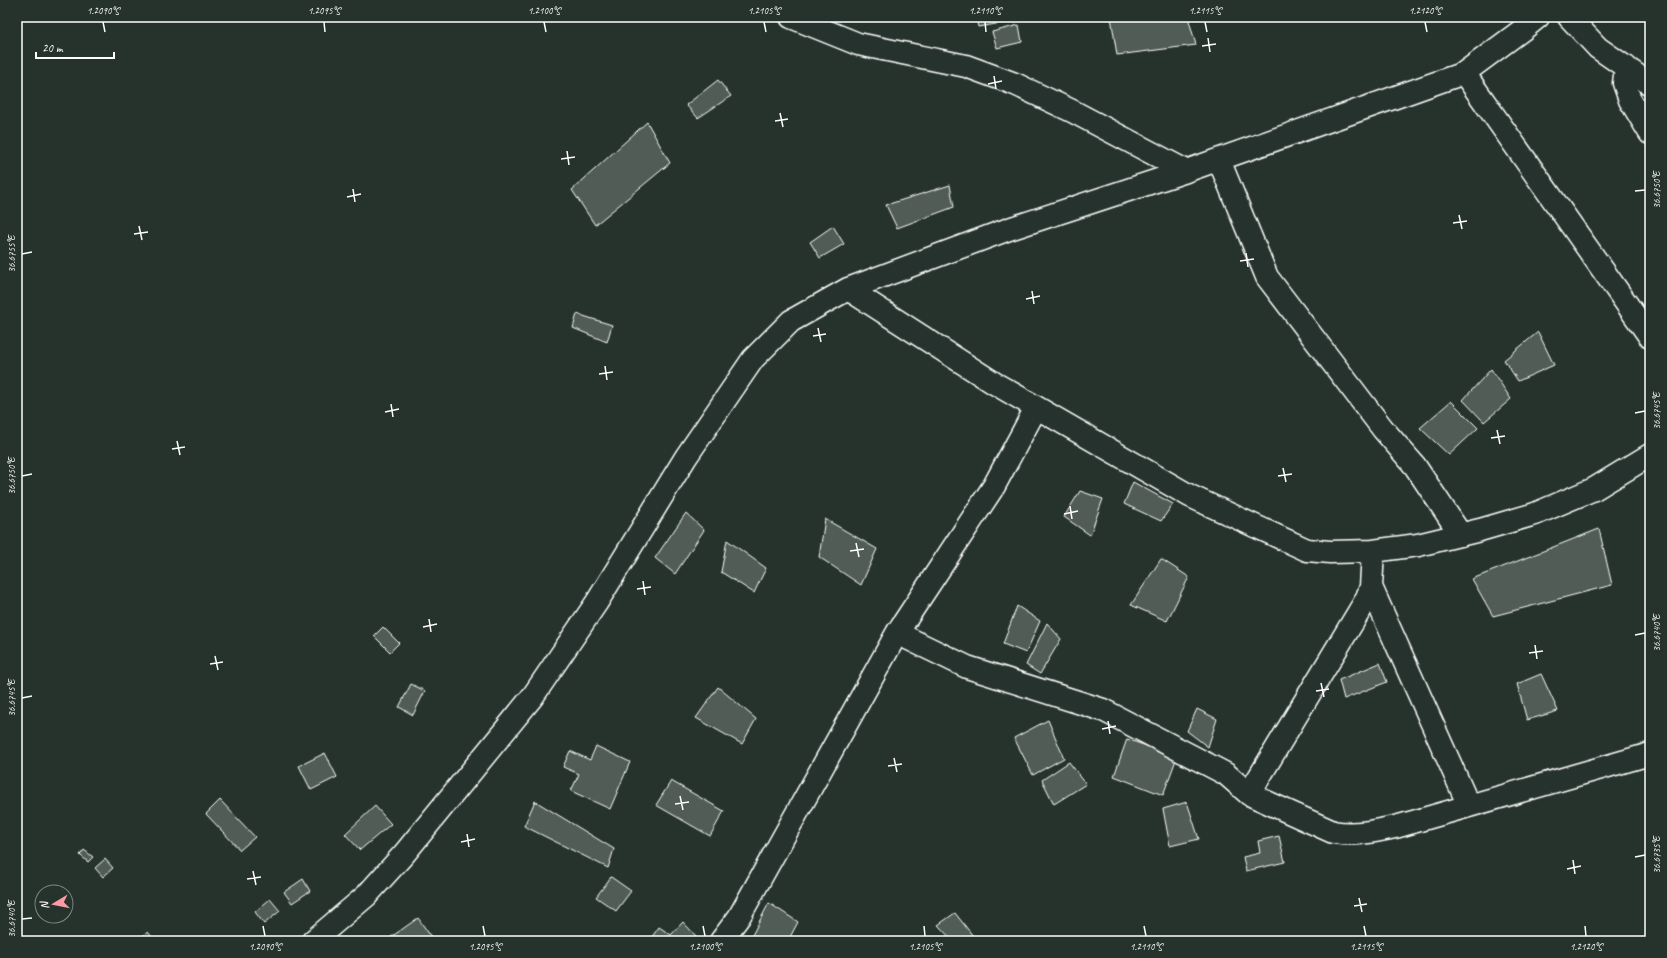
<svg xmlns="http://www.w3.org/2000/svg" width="1667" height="958" font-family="Caveat,sans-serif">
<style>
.building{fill:#515c57;stroke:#fff}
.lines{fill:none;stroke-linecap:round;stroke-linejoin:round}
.minor-casing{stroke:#fff;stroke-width:25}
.minor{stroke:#26332d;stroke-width:22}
.ticks{fill:none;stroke:#fff;stroke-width:1.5}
.neatline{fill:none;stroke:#fff;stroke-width:1.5}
.ticks-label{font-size:10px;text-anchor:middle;fill:#fff}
</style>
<rect width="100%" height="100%" fill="#26332d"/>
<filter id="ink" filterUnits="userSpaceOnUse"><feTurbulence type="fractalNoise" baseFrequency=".025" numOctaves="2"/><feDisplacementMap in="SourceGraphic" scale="8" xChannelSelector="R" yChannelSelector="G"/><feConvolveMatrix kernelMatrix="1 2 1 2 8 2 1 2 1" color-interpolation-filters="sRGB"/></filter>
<g filter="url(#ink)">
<!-- building -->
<path class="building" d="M976,17h38v4l-36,6z
M1111,17h77l8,28 -79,10z
M1019,25l3,17 -25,6 -5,-16z
M718,80l13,16 -33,22 -12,-13z
M647,122l23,41 -75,62 -23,-35z
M950,185l4,22 -57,21 -11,-23z
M833,226l11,18 -24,14 -10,-16z
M577,314l35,11 -5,17 -34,-14z
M1538,332l16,33 -36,16 -14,-21z
M1491,369l20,30 -27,23 -21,-22z
M1451,401l27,27 -29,27 -29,-27z
M1133,482l40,22 -12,17 -37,-17z
M1080,491l23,8 -13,36 -26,-18z
M686,513l18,17 -29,44 -20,-16z
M825,519l52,30 -16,36 -42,-28z
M1599,529l13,56 -119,31 -21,-37z
M727,540l39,28 -12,25 -33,-21z
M1161,559l28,18 -22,44 -36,-16z
M1017,606l23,15 -14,32 -23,-9z
M1047,623l14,16 -21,35 -14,-9z
M383,627l16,16 -9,9 -16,-16z
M1380,663l7,19 -43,17 -5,-19z
M1541,674l17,37 -31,9 -10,-36z
M411,684l14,7 -12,24 -14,-8z
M718,687l38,32 -14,25 -46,-26z
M1197,709l20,10 -9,28 -21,-16z
M1048,720l16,38 -31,17 -19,-37z
M1127,739l50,18 -14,38 -49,-19z
M596,746l34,16 -20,47 -39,-18 8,-17 -16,-7 7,-16 20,9z
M325,753l12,24 -26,13 -12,-24z
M1069,762l17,22 -32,20 -12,-24z
M671,781l53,30 -14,25 -54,-31z
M220,800l35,37 -15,13 -34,-36z
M535,801l79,48 -6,19 -84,-42z
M1187,802l12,37 -29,7 -7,-37z
M375,806l16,18 -31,26 -15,-16z
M1279,836l6,26 -39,9 -3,-14 17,-4 -2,-12z
M84,850l9,7 -5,5 -8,-7z
M105,859l8,9 -10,9 -8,-9z
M611,877l20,14 -15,20 -20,-14z
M303,879l7,12 -18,12 -8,-11z
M270,899l10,12 -16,13 -9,-12z
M769,903l29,19 -10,19h-39z
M955,913l18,23 -6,5h-14l-15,-16z
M418,918l16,23h-46l-1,-1z
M683,922l13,14 -5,5h-42l10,-14 12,8z
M148,932l7,9h-19z"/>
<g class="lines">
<!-- minor casing -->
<g class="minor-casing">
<path id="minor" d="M791,17l67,27 108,22 49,18 57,27 114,60
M1569,17l29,31 52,36
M1626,67l-2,16 6,17 20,33
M1464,73l186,264
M1219,160l48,117 116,152 32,37 46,69
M848,289l146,94 196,113 117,54 23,2 43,-1 45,-6 62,-15 55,-16 59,-25 56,-34
M1371,587l98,219
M897,633l70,34 136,43 123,64 23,20 84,38c23,4 43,-1 66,-6l251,-72
M1249,794l117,-194 5,-13 2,-36
M313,941l53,-45 38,-42 129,-158 64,-94 89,-145 67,-98 38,-38 57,-32 161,-60 177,-58 278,-98 58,-43 16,-13
M721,941l18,-24 158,-284 97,-147 42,-78"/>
</g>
<!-- minor -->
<use href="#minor" class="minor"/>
</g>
</g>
<!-- ticks -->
<path class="ticks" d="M103,22l2,10M324,22l1,10M544,22l2,10M764,22l2,10M985,22l1,10M1205,22l2,10M1425,22l2,10M1208,38l2,14M1202,46l14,-2M994,76l2,13M988,84l14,-3M780,113l3,14M775,121l13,-2M567,151l2,14M561,159l14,-2M353,189l2,13M1635,191l10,-1M347,197l14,-3M1459,215l3,14M1453,223l14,-2M139,226l3,14M134,234l14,-2M1246,253l2,14M22,254l10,-2M1240,261l14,-2M1032,291l2,13M1026,299l14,-3M818,328l3,14M813,336l13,-2M605,366l2,14M599,374l14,-2M391,404l2,13M385,412l14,-3M1635,413l10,-2M1497,430l3,14M1491,438l14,-2M177,441l3,14M172,449l13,-2M1283,468l3,14M22,476l10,-2M1278,476l14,-2M1070,506l2,13M1064,514l14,-3M856,543l3,14M850,551l14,-2M643,581l2,14M637,589l14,-2M429,619l2,13M423,627l14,-3M1635,635l10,-2M1535,645l2,14M1529,653l14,-2M215,656l3,14M210,664l13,-2M1321,683l3,14M1316,691l13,-2M22,698l10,-2M1108,721l2,13M1102,729l14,-3M894,758l3,14M888,766l14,-2M680,796l3,14M675,804l14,-2M467,834l2,13M461,842l14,-3M1635,857l10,-2M1573,860l2,14M1567,869l14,-3M253,871l3,14M247,879l14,-2M1359,898l3,14M1354,906l13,-2M22,919l10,-1M263,926l2,10M483,926l2,10M703,926l2,10M924,926l1,10M1144,926l2,10M1364,926l2,10M1585,926l1,10"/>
<!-- margin -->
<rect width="1667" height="958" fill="none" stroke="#26332d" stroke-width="44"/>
<!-- north arrow -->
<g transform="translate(54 904) rotate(260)"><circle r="19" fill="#26332d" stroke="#7d8581"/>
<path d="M0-3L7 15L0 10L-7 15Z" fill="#ff9aa2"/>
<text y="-6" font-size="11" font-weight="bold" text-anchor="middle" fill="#ffffff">N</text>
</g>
<!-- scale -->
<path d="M36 52v6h78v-6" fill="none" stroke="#ffffff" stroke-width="2"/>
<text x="42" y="52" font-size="12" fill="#ffffff" stroke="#26332d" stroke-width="3" paint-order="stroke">20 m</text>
<rect x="22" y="22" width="1623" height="914" class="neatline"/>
<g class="ticks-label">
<text x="103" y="14">1.2090°S</text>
<text x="324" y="14">1.2095°S</text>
<text x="544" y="14">1.2100°S</text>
<text x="764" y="14">1.2105°S</text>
<text x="985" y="14">1.2110°S</text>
<text x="1205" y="14">1.2115°S</text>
<text x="1425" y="14">1.2120°S</text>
<text transform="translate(1656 190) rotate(-90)" y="4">36.6750°E</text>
<text transform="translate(11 254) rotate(-90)" y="4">36.6755°E</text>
<text transform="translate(1656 411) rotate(-90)" y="4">36.6745°E</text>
<text transform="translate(11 476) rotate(-90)" y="4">36.6750°E</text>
<text transform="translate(1656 633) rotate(-90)" y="4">36.6740°E</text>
<text transform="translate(11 698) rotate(-90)" y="4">36.6745°E</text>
<text transform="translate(1656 855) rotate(-90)" y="4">36.6735°E</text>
<text transform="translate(11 919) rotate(-90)" y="4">36.6740°E</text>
<text x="265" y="950">1.2090°S</text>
<text x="485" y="950">1.2095°S</text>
<text x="705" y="950">1.2100°S</text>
<text x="925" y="950">1.2105°S</text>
<text x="1146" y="950">1.2110°S</text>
<text x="1366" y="950">1.2115°S</text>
<text x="1586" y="950">1.2120°S</text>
</g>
</svg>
